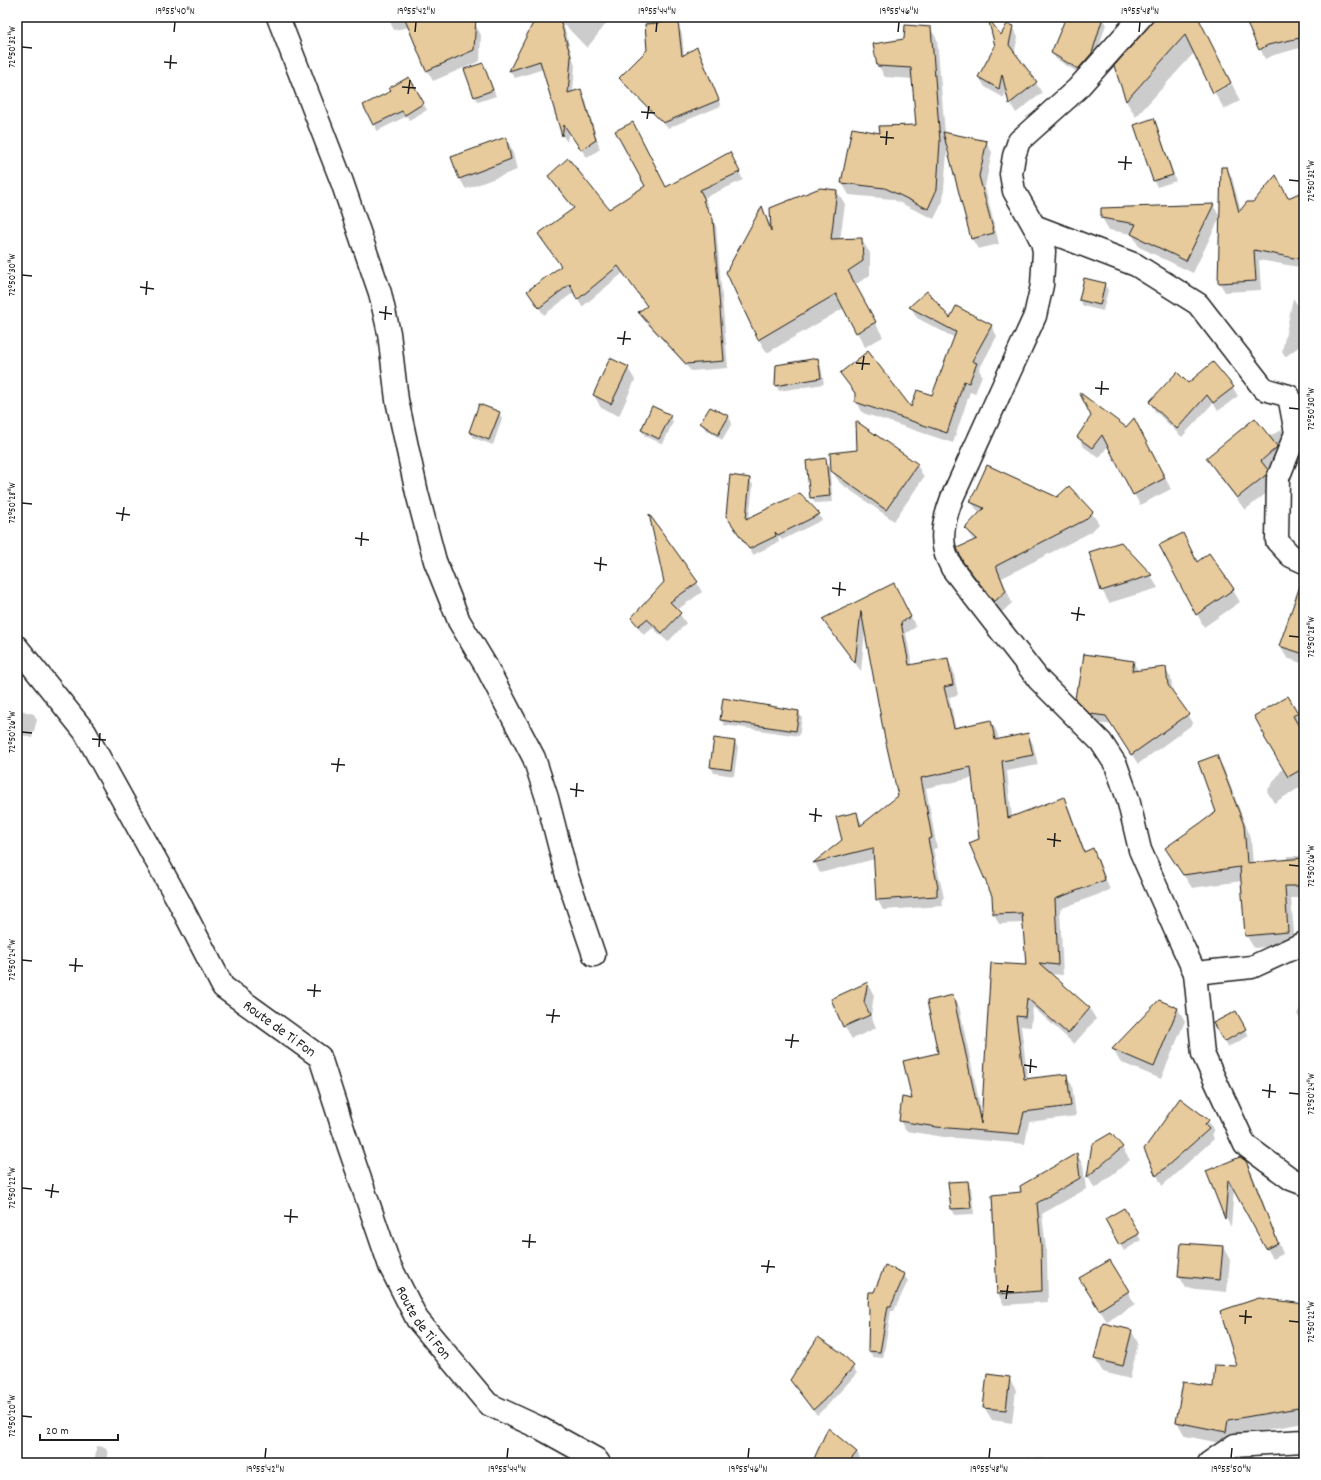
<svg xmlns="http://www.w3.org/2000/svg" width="1321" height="1480" font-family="Dekko,sans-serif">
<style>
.shadow{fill:#0003}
.building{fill:#e8cb9c;stroke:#1c1c1c}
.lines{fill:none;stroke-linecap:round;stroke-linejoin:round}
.minor-casing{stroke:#1c1c1c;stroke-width:25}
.minor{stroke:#fff;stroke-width:22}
.ticks{fill:none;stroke:#1c1c1c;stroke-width:1.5}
.labels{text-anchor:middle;stroke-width:4;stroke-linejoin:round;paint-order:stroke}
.street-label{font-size:15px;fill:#1c1c1c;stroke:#fff}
.neatline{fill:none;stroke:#1c1c1c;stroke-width:1.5}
.ticks-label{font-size:10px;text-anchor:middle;fill:#1c1c1c}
</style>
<rect width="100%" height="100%" fill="#fff"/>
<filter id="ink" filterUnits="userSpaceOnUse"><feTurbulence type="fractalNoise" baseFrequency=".025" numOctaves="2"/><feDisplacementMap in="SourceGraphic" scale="8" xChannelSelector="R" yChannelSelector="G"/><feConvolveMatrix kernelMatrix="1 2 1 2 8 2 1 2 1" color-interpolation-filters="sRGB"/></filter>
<g filter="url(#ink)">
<!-- shadow -->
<path class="shadow" d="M390,17h30l1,8 -27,5 -3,-6z
M537,17h65l4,7 -19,24 -24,-25 12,43 -2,26 7,-2 5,8 15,51 -13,9 -18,-27 -2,11 -4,-6 -19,-67 -29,9 -5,-7z
M645,17h9l12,17 13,-6 3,6 2,21 13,-7 24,58 -53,22 -44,-44 -3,-5 34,-20 -7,-12z
M1067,17h34l5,7 -11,36 -13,15 -26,-16 -4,-6z
M1159,17h38l34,65 -17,9 -20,-38 -58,64 -10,-16 -11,-34z
M1245,17h59v30l-30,8 -9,4z
M475,24l6,11 -1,26 -47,20 -6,-11z
M1012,27l6,10 -4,17 22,29 6,10 -26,20 -6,-10 -4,-15 -2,10 -19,-11 -6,-10 22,-40z
M930,28l7,11 8,94 41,9 6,10 -7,35 14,57 -21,5 -6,-10 -25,-98h-1l1,12 -4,48 -9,18 -42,-20 -43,-4 -7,-12 11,-54 28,6 36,-9 -4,-47 -28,-2 -7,-12 27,-25z
M483,64l13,32 -18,6 -3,-6z
M409,78l18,32 -18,10 -2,-4 -30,15 -12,-25 27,-14z
M1232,84l8,17 -16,8 -9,-16z
M1153,119l4,6 19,56 -19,6 -3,-6z
M506,138l6,11 5,21 -51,19 -7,-11z
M730,153l13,27 -39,18 5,9 -3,2 10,17 12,142 -37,3 -48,-52 -4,-7 9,-5 -25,-34 -41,34 -8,-15 -30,23 -11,-16 28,-33 13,-57 -21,-26 -4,-7 60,34 57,-22z
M1227,168l5,10 9,33 47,-12 16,-7v76l-45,-8 2,30 -36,2 -6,-10z
M837,191l8,13 -5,36 21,-1 9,14v22l-15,10 28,52 -18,10 -21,-39 -77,45 -8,-13 3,-132 10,20z
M1213,205l7,12 -27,56 -54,-26 -7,-13 -23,-4 -7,-12z
M1104,284l4,6 -5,21 -20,-5 -3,-6z
M1293,298l11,17v28l-19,14 -3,-5z
M911,307l39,13 41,5 6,11 -18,34 3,5 -7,19 -5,-2 -17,51 -90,-30 -7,-11v-7l-15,-22 71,36 20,-13 23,-58 -38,-20z
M818,360l3,6 3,18 -45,7 -3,-6z
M628,368l7,12 -16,36 -18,-8 -7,-13z
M1188,384l45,4 5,8 -20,15 -5,-8 -31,34 -27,-26 -5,-9z
M711,408l18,9 3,6 -10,17 -17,-11 -4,-6z
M499,413l3,6 -9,26 -19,-7 -4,-6z
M670,416l3,6 -10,22 -18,-8 -3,-6z
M1126,428l14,2 31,59 -31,16 -32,-59 -9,12 -15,-11 -6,-10z
M1282,430l7,12 -16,46 -28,22 -30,-39 -7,-13 32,-9z
M825,459l4,6 4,37 -18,1 -4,-6z
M917,465l7,12 -30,44 -54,-38 -8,-12z
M749,479l4,6 -4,33 51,-23 19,20 3,5 -40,20 -4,-4 1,6 -26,13 -23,-33z
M1057,498l35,15 7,11 -8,8 -89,46 10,25 -11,10 -30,-39 -7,-13 10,-19 -7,-13 13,-15 -9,-12z
M1183,534l15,28 35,28 7,12 -36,25 -44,-82z
M1121,543l30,33 7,12 -49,15 -7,-13z
M697,583l5,9 -25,18 9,13 -18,19 -15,-14 -9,7 -6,-7 -5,-10z
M894,584l22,43 -10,6 6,32 35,-6 6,10 5,26 -9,2 7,32 35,-8 6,11 2,9 29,-7 5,10 5,21 -31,6 5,47 51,-20 6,10 16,44 7,-3 6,10 12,31 -50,19 3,66 -14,-1 41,35 6,10 -22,25 -41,-37 -2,20 -10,-1 7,54 38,-5 6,10 4,31 -47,6 -4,22 -81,-7 -38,-6 -6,-10 13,-21 26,-47 14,-57 6,10 23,109 45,-149 -4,-43 -24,1 -5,-10 -1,-19 -13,-56 -7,-61 -47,10 11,60 -4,1 11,49 -2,1 1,7 -60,4 -6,-11 -2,-40 -55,14 -5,-10 28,-22 13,-28 7,12 36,-29 -34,-165 -4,40 -32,-42 -5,-10z
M1304,630v34l-17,-6 -7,-12z
M1133,662l6,10 26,-3 6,9 2,15 20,31 -55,40 -25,-39 -16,-2 -15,-15 -6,-10z
M1287,697l16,28 -14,27 15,-12v45l-30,18 -7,-12 16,-23 -19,-32 3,2z
M17,709l17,5 3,6 -5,18 -15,-5z
M799,712l3,6 -3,18 -75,-11 -3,-6z
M734,741l4,6 -4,29 -20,-3 -3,-6z
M1216,756l8,13 27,70 2,25 35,-3v-5h16v42h-13l4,47 -41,3 -8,-13 -4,-54 -50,7 -26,-40 51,-36z
M867,983l7,12 -3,20 5,13 -24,11 -8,-13z
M1304,1001v18l-3,1 -4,-6z
M1178,1009l7,12 -24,58 -41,-17 -7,-13z
M1236,1012l13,24 -21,11 -14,-23z
M1208,1121l6,10 -2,3 2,5 -52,47 -17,-37z
M1111,1134l11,14 8,12 -35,29 -7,-12 5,-32z
M1077,1154l6,11 3,24 -44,25 5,43 1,45 -44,3 -6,-11 -5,-98 29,-3z
M1245,1162l7,11 31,81 -10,5 -39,-71 -3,39 -5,-9 -19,-47z
M968,1182l3,6 3,26 -19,1 -3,-6 -3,-26z
M1124,1210l17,30 -17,11 -18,-31z
M1223,1247l7,13 -3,32 -41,-4 -7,-12z
M1110,1261l25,43 -28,18 -26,-44z
M904,1275l4,6 -14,30h-3l-8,47 -10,-1 -4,-6 5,-58z
M17,1284l5,9 -5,3z
M1304,1305v118l-67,12 -2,11 -50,-10 -8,-14 37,-33z
M1131,1330l7,13 -8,36 -27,-7 -8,-13z
M841,1353l16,20 -30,33 -10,9 -26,-35z
M1009,1378l7,12 -4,33 -20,-3 -8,-13z
M97,1446l8,1 3,6v10h-14z
M857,1452l3,6 -4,5h-43z
M1021,1457l26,2 3,4h-29z"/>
<!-- building -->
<path class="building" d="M404,17h72l-2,33 -48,21z
M536,17h23l12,40 -3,36 13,-4 15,51 -15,10 -17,-25 -2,11 -22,-75 -31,10z
M1066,17h37l-11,36 -14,16 -27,-16z
M1157,17h44l-2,2 32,64 -18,10 -28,-58 -59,66 -12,-35z
M1244,17h60v20l-36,8 -9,5z
M988,18l13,17 6,-11 6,2 -4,19 28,37 -28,22 -7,-30 -3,15 -21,-12 17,-31z
M678,21l4,35 15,-9 22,53 -56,23 -44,-45 28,-28 -2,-26z
M905,25l26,2 9,114 -3,48 -9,20 -43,-21 -44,-5 11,-55 28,5 -1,-7 37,-1 -5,-57 -34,-2 -4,-22 31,-5z
M483,63l10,27 -19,7 -10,-28z
M409,77l15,26 -19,12 -3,-4 -29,14 -10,-20 28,-14 -2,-3z
M1154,118l19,57 -20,6 -19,-56z
M633,122l33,65 64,-35 10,20 -40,18 5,10 -2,1 10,18 11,142 -38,3 -48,-52 9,-6 -29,-40 -41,34 -7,-16 -31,24 -12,-17 34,-25 -23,-32 36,-26 -26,-32 20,-18 41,51 36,-23 -30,-55z
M943,132l44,9 -8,35 15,57 -23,6z
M506,137l5,22 -52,20 -8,-22z
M1221,167h6l12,45 8,-10h6l23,-27 12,23 16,-7v69l-50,-10 2,31 -38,2z
M820,188l17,2 -6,49 31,-1 1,23 -15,10 28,51 -20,11 -20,-39 -78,46 -32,-68 36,-66 9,25 -1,-23z
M1214,204l-28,57 -55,-27 5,-10 -35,-6v-10z
M1084,278l21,5 -5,22 -21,-5z
M927,291l23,27 6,-12 36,19 -20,36 5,2 -8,20 -5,-2 -17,52 -92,-31v-9l-15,-20 28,-22 43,56 6,-17 15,5 24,-63 -47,-25z
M610,358l19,9 -18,37 -18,-9z
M818,358l3,20 -46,8 1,-21z
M1213,362l21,25 -21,16 -6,-8 -30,34 -28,-27 28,-30 11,11z
M1079,392l47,35 8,-9 31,60 -32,17 -31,-60 -10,13 -15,-11 14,-21z
M479,404l21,8 -11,28 -20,-8z
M652,406l19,9 -12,24 -18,-9z
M710,407l19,9 -11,19 -18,-12z
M1255,418l22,28 -1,2 -15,13 7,9 -2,5 -29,23 -31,-40z
M856,421l62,43 -32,46 -55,-39 -1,-18 27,-3z
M826,458l4,38 -20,2 -4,-37z
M987,465l70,32 12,-11 24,26 -8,8 -89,46 10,25 -12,11 -31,-40 -6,-14 20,-9 -12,-11 19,-20 -14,-6z
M730,475l20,3 -4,41 54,-26 20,21 -42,21 -3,-3 1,4 -27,13 -23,-33z
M649,514l49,68 -28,20 11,11 -19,20 -15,-14 -9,7 -7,-8 33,-36z
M1183,533l14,29 12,-9 25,36 -38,26 -37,-70z
M1121,542l31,33 -51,16 -12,-39z
M894,583l17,34 -10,5 8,43 39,-7 5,27 -9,2 10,41 37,-8 4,20 33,-7 5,22 -31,6 6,57 56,-21 20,55 9,-4 12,32 -50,19 3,66 -19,-2 51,45 -22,26 -41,-36 -2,19 -9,-1 8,63 43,-5 4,32 -47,6 -5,22 -82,-7 -38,-6 3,-24 10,2 -9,-38 35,-8 -11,-52 26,-6 28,129 10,-161 35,2 -4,-52 -29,1 -1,-18 -23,-53 10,-4 -8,-72 -50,11 11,60 -4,1 10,49h-1v8l-61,4 -3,-52 -60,15 29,-23 -6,-23 21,-5 3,14 38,-30 -14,-62 -23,-123 -6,52 -33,-44z
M1301,583l3,1v70l-25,-8z
M1084,654l50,7 -2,10 34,-4 2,18 21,29 -58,41 -25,-39 -16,-2 -15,-15 2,-13h2z
M1288,696l10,17 -5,3 11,19v33l-16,9 -24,-40 1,-1 -11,-20z
M723,698l76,13 -3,20 -76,-11z
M714,738l21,3 -4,29 -21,-3z
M1217,755l27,70 3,38 57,-5v26h-5v2h-14l3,46 -43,4 -5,-69 -57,8 -18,-27 51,-36 -18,-50z
M868,982l-4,20 6,13 -27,12 -12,-28z
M1159,1000l19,8 -24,59 -42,-18z
M1236,1011l10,18 -22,13 -11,-19z
M1180,1098l29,22 -4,5 4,4 -53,47 -12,-27z
M1111,1133l12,14 -36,30 5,-33z
M1077,1153l3,25 -43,25 4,42 1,46 -45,3 -5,-99 29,-3 -1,-6z
M1240,1157l6,4 32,82 -12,6 -38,-69 -3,39 -19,-48z
M968,1181l3,27 -20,1 -3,-27z
M1124,1208l15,26 -20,11 -14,-26z
M1181,1243l42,3 -3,34 -42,-4z
M1110,1260l19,31 -30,19 -20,-32z
M885,1265l20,9 -14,32h-3l-8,46 -12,-1 1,-45h-1l1,-14h5z
M1259,1298l45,6v103l-76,13 -2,12 -50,-10 7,-40 30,5 2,-22 22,1 -17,-55z
M1103,1323l29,7 -9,36 -29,-7z
M818,1337l24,16 12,13 -30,34 -11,10 -23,-30z
M987,1374l23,3 -4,33 -23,-2z
M828,1428l29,24 -9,11h-36z"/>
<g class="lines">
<!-- minor casing -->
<g class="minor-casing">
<g id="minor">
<path d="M278,17l64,165 38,111 9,40 8,67 20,93 18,68 24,60 27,45 48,92 13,40 20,78 27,79"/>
<path d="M1141,17l-64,72 -58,52 -5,15 -3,18 3,17 20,35 8,16 2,9 -2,34 -7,31 -83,182c-6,16 -12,35 -7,53 1,6 5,12 7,17l87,112 62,62 15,23 12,34 12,51 38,86 17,37 8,81 42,91 46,34 13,5"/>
<path d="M1034,226l102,39 62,39 66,85 25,7 7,37 -18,45 -1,63 14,15 13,6"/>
<path id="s1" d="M17,647l68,85 93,168 45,87 97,70 27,84 43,125 27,53 71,85 52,24 56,31 3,4"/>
<path d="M1195,973l57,-6 52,-24"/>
<path d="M1209,1463l26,-18 69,-4"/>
</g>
</g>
<!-- minor -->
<use href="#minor" class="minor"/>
</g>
</g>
<!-- ticks -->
<path class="ticks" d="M174,32l1,-10M415,32l1,-10M656,32l1,-10M898,32l1,-10M1139,32l1,-10M22,47l10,1M164,62l13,1M170,69l1,-14M402,87l14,1M408,94l2,-14M641,112l14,1M647,119l2,-13M880,137l14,1M886,145l1,-14M1118,162l14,1M1125,170l1,-14M1289,180l10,1M22,275l10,1M140,287l14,2M146,295l1,-14M379,312l13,2M385,320l1,-14M617,338l14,1M623,345l2,-14M856,363l14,1M862,370l2,-14M1095,388l14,1M1101,395l1,-14M1289,408l10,1M22,503l10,1M116,513l14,2M122,521l2,-14M355,538l14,2M361,546l1,-14M594,563l13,2M600,571l1,-14M832,588l14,2M839,596l1,-14M1071,613l14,2M1077,621l2,-14M1289,636l10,1M22,732l10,1M92,739l14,1M99,747l1,-14M331,764l14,1M337,772l2,-14M570,789l14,2M576,797l1,-14M809,814l13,2M815,822l1,-14M1047,839l14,2M1054,847l1,-14M1289,865l10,1M22,960l10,1M69,965l14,1M75,972l1,-14M307,990l14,1M314,997l1,-13M546,1015l14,1M552,1023l2,-14M785,1040l14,1M791,1048l2,-14M1024,1065l13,2M1030,1073l1,-14M1262,1090l14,2M1289,1093l10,1M1269,1098l1,-14M22,1188l10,1M45,1190l14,2M51,1198l2,-14M284,1216l14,1M290,1223l1,-14M522,1241l14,1M529,1248l1,-14M761,1266l14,1M767,1273l2,-13M1000,1291l14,1M1006,1299l2,-14M1239,1316l13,1M1289,1321l10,1M1245,1324l1,-14M22,1416l10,1M265,1458l1,-10M507,1458l1,-10M748,1458l1,-10M989,1458l1,-10M1231,1458l1,-10"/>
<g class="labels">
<!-- street labels -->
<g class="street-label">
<text dy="5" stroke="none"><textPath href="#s1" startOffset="469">Route de Ti Fon</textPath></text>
<text dy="5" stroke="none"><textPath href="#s1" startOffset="805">Route de Ti Fon</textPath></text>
</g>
</g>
<!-- margin -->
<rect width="1321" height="1480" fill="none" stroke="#fff" stroke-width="44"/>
<!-- scale -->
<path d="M40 1434v6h78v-6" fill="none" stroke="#1c1c1c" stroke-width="2"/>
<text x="46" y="1434" font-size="12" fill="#1c1c1c" stroke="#ffffff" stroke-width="3" paint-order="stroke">20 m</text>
<rect x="22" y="22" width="1277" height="1436" class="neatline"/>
<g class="ticks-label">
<text x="175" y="14">19°55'40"N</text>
<text x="416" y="14">19°55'42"N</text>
<text x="657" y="14">19°55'44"N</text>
<text x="899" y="14">19°55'46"N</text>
<text x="1140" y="14">19°55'48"N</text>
<text transform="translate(11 47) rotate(-90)" y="4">72°50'32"W</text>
<text transform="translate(1310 181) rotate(-90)" y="4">72°50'32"W</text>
<text transform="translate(11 275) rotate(-90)" y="4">72°50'30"W</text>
<text transform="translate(1310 409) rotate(-90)" y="4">72°50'30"W</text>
<text transform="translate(11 503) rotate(-90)" y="4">72°50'28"W</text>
<text transform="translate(1310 637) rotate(-90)" y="4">72°50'28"W</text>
<text transform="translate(11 732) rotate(-90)" y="4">72°50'26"W</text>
<text transform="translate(1310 866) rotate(-90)" y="4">72°50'26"W</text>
<text transform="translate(11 960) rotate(-90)" y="4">72°50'24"W</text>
<text transform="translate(1310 1094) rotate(-90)" y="4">72°50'24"W</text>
<text transform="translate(11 1188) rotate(-90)" y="4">72°50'22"W</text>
<text transform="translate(1310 1322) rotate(-90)" y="4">72°50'22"W</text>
<text transform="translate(11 1416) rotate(-90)" y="4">72°50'20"W</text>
<text x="265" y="1472">19°55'42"N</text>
<text x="507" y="1472">19°55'44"N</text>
<text x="748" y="1472">19°55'46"N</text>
<text x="989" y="1472">19°55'48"N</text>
<text x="1231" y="1472">19°55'50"N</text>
</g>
</svg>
